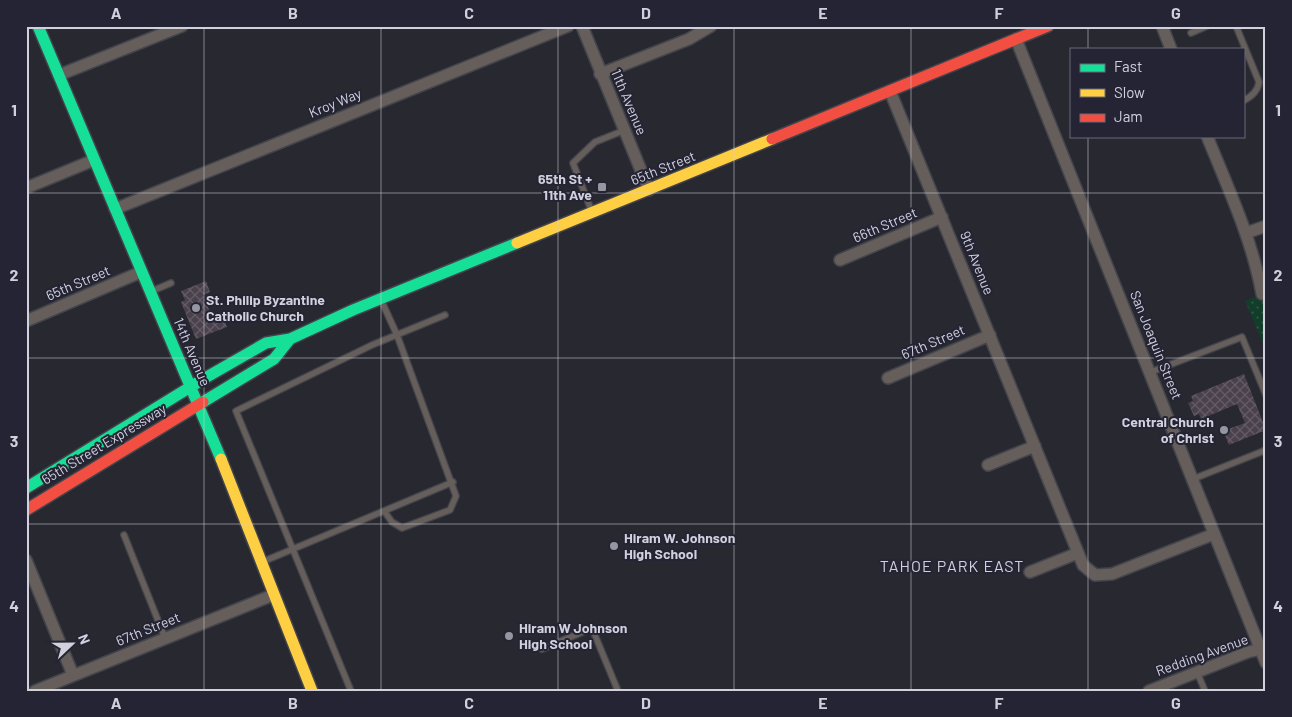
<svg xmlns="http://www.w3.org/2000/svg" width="1292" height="717" font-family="Barlow,sans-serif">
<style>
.grass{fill:url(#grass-dots)}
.building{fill:url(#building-cross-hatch)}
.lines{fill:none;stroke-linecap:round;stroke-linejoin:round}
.lane-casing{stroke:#44444c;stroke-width:8}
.street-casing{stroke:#44444c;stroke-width:14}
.fast-casing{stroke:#44444c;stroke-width:14}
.slow-casing{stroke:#44444c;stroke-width:14}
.jam-casing{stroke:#44444c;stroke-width:14}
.lane{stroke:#655e5a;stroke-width:5.5}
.street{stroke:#655e5a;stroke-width:11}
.fast{stroke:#16e098;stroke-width:11}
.slow{stroke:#ffcf43;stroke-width:11}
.jam{stroke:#f24e42;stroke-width:11}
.grid{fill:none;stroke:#d1d1dd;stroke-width:1;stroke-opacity:0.55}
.poi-dot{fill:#9696a1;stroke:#242435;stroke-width:2}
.labels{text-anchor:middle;stroke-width:4;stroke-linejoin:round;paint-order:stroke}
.street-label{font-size:14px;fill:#d1d1dd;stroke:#242435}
.poi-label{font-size:14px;font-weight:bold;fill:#d1d1dd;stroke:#242435;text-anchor:start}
.quarter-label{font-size:16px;letter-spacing:1px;fill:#d1d1dd;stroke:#242435}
.neatline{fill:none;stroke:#d1d1dd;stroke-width:2}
.grid-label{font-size:16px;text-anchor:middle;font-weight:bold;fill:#d1d1dd}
</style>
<defs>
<pattern id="grass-dots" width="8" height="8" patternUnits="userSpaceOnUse" patternTransform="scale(1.25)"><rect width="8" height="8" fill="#123d2a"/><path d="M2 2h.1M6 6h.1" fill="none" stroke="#335848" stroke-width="1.8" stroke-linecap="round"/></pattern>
<pattern id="building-cross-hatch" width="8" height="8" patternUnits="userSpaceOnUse" patternTransform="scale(1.25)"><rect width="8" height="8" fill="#4a414d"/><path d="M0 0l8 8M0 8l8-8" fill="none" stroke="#635b66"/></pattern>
</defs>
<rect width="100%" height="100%" fill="#282831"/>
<!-- grass -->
<path class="grass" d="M1266,292v58l-21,-49z"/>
<!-- building -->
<path class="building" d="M206,281l4,11 -7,3 9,22 9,-4 6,14 -31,12 -15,-37 4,-2 -4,-9z
M1244,374l22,56 -37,15 -6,-14 22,-8 -8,-19 -36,15 -2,-5 -5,2 -6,-13 5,-2 -2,-5z"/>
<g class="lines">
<!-- lane casing -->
<g class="lane-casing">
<path id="lane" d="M1236,26l23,56c-1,9 -8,15 -16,19
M1191,33l16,-7
M592,212l-19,-49 22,-21 30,-12
M152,291l19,-8
M382,302l15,33 59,161 -6,14 -48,18 -10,-6 -8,-11
M1151,372l91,-35 24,58
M1193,479l73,-29
M124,535l41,103
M262,562l191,-80
M542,649l50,-21 26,63
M1197,672l8,19
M351,691l-115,-280 136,-66 73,-30"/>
</g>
<!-- street casing -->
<g class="street-casing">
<path id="street" d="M582,26l67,164
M1162,26l9,23
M1016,39l250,624
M600,74l89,-35 22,-13
M59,75l123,-49
M890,91l193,474 12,10 17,-1 102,-40
M1207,136c21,52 45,103 55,158
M26,188l68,-28
M115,209l453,-183
M1246,233l20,-7
M840,260l102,-43
M26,321l115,-49
M888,378l102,-43
M988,465l47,-19
M26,560l47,115
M1030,572l48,-19
M35,691l238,-96
M1149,691l99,-39 18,-4"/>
</g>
<!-- fast casing -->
<g class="fast-casing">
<path id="fast" d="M38,26l183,433
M203,402l71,-43 16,-20
M26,488l179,-110 61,-35 24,-4 63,-29 164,-67"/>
</g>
<!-- slow casing -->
<g class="slow-casing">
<path id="slow" d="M517,243l255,-104
M221,459l91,232"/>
</g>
<!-- jam casing -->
<g class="jam-casing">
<path id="jam" d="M772,139l276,-113
M26,510l177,-108"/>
</g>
<!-- lane -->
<use href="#lane" class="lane"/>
<!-- street -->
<use href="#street" class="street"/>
<!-- fast -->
<use href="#fast" class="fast"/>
<!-- slow -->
<use href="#slow" class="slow"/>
<!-- jam -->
<use href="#jam" class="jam"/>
</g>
<!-- grid -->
<path class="grid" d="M204,26v665M381,26v665M558,26v665M734,26v665M911,26v665M1088,26v23M1088,136v555M26,193h1240M26,358h1240M26,524h1240"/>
<!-- markers -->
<g class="poi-dot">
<rect x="597" y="182" width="10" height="10" rx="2.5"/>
<circle cx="196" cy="308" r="5"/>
<circle cx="1224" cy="430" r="5"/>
<circle cx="614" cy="546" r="5"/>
<circle cx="509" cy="636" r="5"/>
</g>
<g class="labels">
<!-- street labels -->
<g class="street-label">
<text transform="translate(629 102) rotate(67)" y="5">11th Avenue</text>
<text transform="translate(335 103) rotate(-22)" y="5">Kroy Way</text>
<text transform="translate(663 168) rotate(-22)" y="5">65th Street</text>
<text transform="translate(885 225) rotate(-23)" y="5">66th Street</text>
<text transform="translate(977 263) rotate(68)" y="5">9th Avenue</text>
<text transform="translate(78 283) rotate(-23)" y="5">65th Street</text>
<text transform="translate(933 342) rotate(-23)" y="5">67th Street</text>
<text transform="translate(1156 345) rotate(68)" y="5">San Joaquin Street</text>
<text transform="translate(192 352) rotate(67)" y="5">14th Avenue</text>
<text transform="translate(104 444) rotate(-31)" y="5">65th Street Expressway</text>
<text transform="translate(148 629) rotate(-22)" y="5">67th Street</text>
<text transform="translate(1202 655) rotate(-20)" y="5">Redding Avenue</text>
</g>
<!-- poi labels -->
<g class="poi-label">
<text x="592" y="184" text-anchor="end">65th St +<tspan x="592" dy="16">11th Ave</tspan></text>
<text x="206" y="305">St. Philip Byzantine<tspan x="206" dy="16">Catholic Church</tspan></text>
<text x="1214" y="427" text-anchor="end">Central Church<tspan x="1214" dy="16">of Christ</tspan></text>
<text x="624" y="543">Hiram W. Johnson<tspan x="624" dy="16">High School</tspan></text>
<text x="519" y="633">Hiram W Johnson<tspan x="519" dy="16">High School</tspan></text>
</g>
<!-- quarter labels -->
<g class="quarter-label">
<text x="952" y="572">TAHOE PARK EAST</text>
</g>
</g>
<!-- border -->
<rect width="1292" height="717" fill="none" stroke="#242435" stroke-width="55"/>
<!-- legend -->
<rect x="1070" y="48" width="175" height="90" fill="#242435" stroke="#696978"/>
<rect x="1080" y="64" width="25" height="8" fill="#16e098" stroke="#696978"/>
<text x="1114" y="72" font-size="15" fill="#d1d1dd">Fast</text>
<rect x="1080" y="89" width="25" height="8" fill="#ffcf43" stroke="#696978"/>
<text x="1114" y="98" font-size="15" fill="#d1d1dd">Slow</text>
<rect x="1080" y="114" width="25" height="8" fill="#f24e42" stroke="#696978"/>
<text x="1114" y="122" font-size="15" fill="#d1d1dd">Jam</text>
<!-- north arrow -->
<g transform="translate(72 644) rotate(68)" stroke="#242435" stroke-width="4" paint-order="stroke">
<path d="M0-4L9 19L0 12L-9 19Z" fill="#d1d1dd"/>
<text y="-8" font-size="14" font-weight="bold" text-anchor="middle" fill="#d1d1dd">N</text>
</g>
<rect x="28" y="28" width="1236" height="662" class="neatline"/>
<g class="grid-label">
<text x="116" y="19">A</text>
<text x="293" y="19">B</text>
<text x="469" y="19">C</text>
<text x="646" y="19">D</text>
<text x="823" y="19">E</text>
<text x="999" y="19">F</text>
<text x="1176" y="19">G</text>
<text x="14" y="116">1</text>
<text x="1278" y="116">1</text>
<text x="14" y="281">2</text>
<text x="1278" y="281">2</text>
<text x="14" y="447">3</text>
<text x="1278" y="447">3</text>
<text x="14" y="612">4</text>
<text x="1278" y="612">4</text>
<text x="116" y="709">A</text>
<text x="293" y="709">B</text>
<text x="469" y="709">C</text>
<text x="646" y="709">D</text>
<text x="823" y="709">E</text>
<text x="999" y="709">F</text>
<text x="1176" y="709">G</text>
</g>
</svg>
